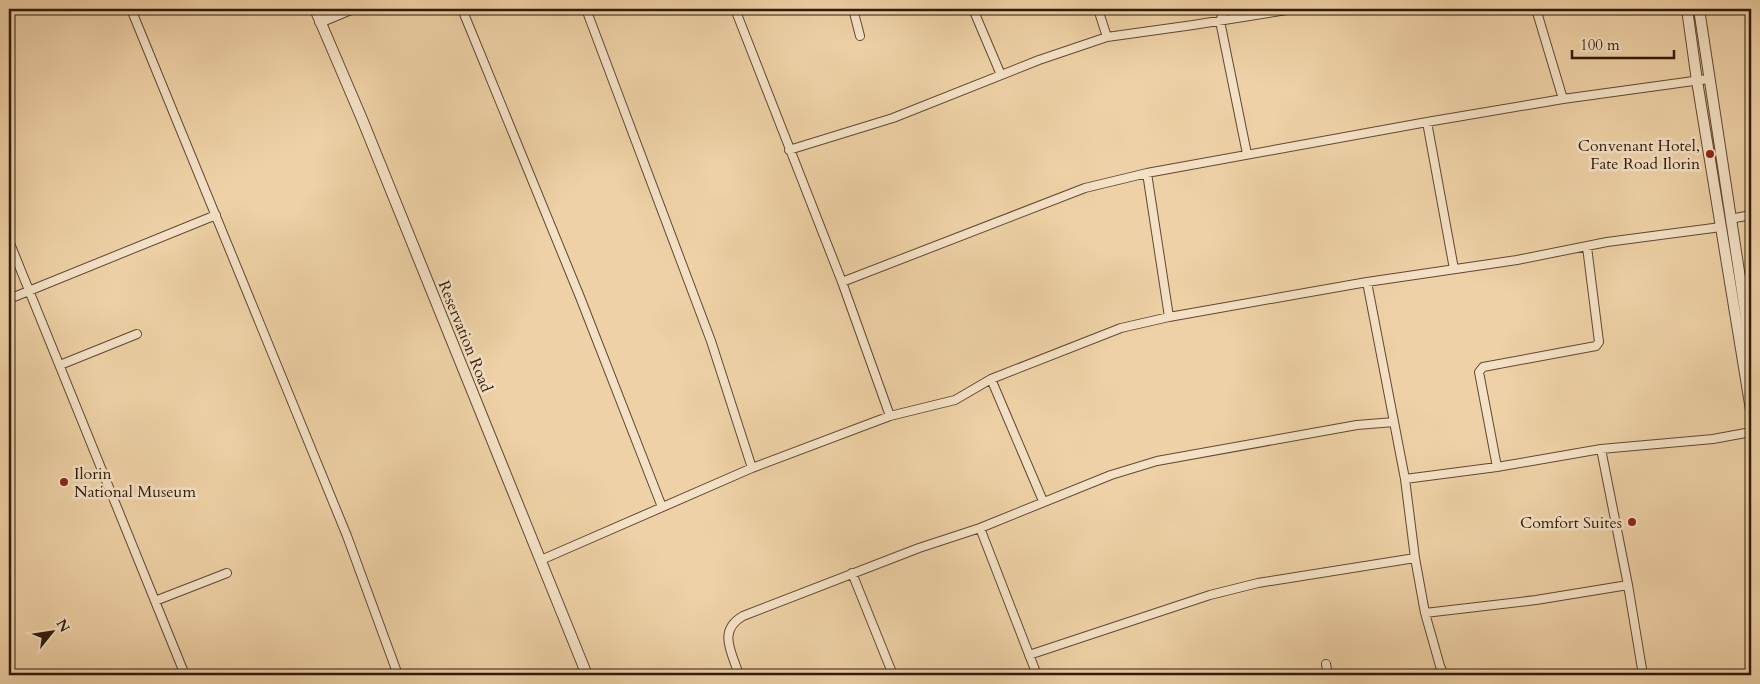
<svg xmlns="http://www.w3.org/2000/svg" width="1760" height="684" font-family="Cardo,serif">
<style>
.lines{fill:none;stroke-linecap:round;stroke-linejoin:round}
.minor-casing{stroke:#604831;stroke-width:10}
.tertiary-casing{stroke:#604831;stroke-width:12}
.minor{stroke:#f4e1c5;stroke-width:8}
.tertiary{stroke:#f4e1c5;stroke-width:10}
.poi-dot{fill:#8f2418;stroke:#f4e1c5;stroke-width:2}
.labels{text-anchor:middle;stroke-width:5;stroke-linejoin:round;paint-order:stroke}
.poi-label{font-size:16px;fill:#311b0a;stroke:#f4e1c5;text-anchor:end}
.street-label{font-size:16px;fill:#311b0a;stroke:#f4e1c5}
</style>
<rect width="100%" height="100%" fill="#eed1a6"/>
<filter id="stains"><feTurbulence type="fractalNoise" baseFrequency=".004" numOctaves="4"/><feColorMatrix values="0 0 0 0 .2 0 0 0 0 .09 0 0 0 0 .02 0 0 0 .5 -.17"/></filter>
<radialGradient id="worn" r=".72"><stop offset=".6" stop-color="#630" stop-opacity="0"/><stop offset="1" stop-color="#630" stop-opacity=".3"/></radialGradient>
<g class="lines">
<!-- minor casing -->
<g class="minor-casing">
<path id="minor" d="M131,9l216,527 51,139
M462,9l118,288 82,210
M586,9l125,332 41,127
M735,9l107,273 48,134
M853,9l7,27
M973,9l28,66
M1098,9l9,28
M1225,9l-5,12 27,133
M1536,9l27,90
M1427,122l27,147
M789,150l104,-32 146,-58 68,-23 86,-12 100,-16
M1147,173l22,144
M1730,219l21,-4
M9,241l176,434
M842,282l243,-94 62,-15 280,-51 136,-23 145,-20
M1367,282l38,197 10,79 10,55 15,53 4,9
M9,299l207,-84
M60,365l77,-31
M991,379l52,122
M1601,449l27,136 15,90
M1497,467l-18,-95 4,-5 113,-21 3,-4 -12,-95
M1405,479l92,-12 104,-18 112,-10 38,-7
M980,528l57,147
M541,560l211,-92 138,-52 65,-16 36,-21 130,-51 48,-11 198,-35 150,-22 90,-18 114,-15
M852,573l41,102
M155,601l72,-28
M1425,613l111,-13 92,-15
M1029,655l181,-60 48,-12 157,-25
M1326,664l2,11
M739,675c-7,-23 -22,-44 4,-59l176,-68 61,-20 131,-53 46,-14 200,-36 37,-3"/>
</g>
<!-- tertiary casing -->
<g class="tertiary-casing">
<path id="tertiary" d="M315,9l47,110 225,556
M1687,9l10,72 54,329
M1699,9l52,341
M320,22l31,-13"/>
</g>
<!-- minor -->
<use href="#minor" class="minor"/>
<!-- tertiary -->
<use href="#tertiary" class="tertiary"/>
</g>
<!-- markers -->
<g class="poi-dot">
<circle cx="1710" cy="154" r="5"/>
<circle cx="64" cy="482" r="5"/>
<circle cx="1632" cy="522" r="5"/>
</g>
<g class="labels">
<!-- poi labels -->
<g class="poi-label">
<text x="1700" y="151">Convenant Hotel,<tspan x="1700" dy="18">Fate Road Ilorin</tspan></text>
<text x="74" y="479" text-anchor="start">Ilorin<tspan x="74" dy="18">National Museum</tspan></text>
<text x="1622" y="528">Comfort Suites</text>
</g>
<!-- street labels -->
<g class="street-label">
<text transform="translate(466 336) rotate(68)" y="6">Reservation Road</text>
</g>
</g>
<!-- margin -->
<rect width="1760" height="684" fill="none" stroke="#eed1a6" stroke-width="30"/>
<rect x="10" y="10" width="1740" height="664" fill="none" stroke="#311b0a" stroke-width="2.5"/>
<rect x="15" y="15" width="1730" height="654" fill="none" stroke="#311b0a"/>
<!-- north arrow -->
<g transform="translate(52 632) rotate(60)" stroke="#f4e1c5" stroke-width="4" paint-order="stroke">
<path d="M0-4L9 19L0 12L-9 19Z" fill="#311b0a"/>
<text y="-8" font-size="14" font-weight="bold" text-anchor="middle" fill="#311b0a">N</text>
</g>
<!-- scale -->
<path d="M1572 50v8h102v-8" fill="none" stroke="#311b0a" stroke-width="2.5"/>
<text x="1580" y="50" font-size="15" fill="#311b0a" stroke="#f4e1c5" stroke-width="4" paint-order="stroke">100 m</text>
<rect width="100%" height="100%" filter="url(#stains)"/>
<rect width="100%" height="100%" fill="url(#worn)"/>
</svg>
